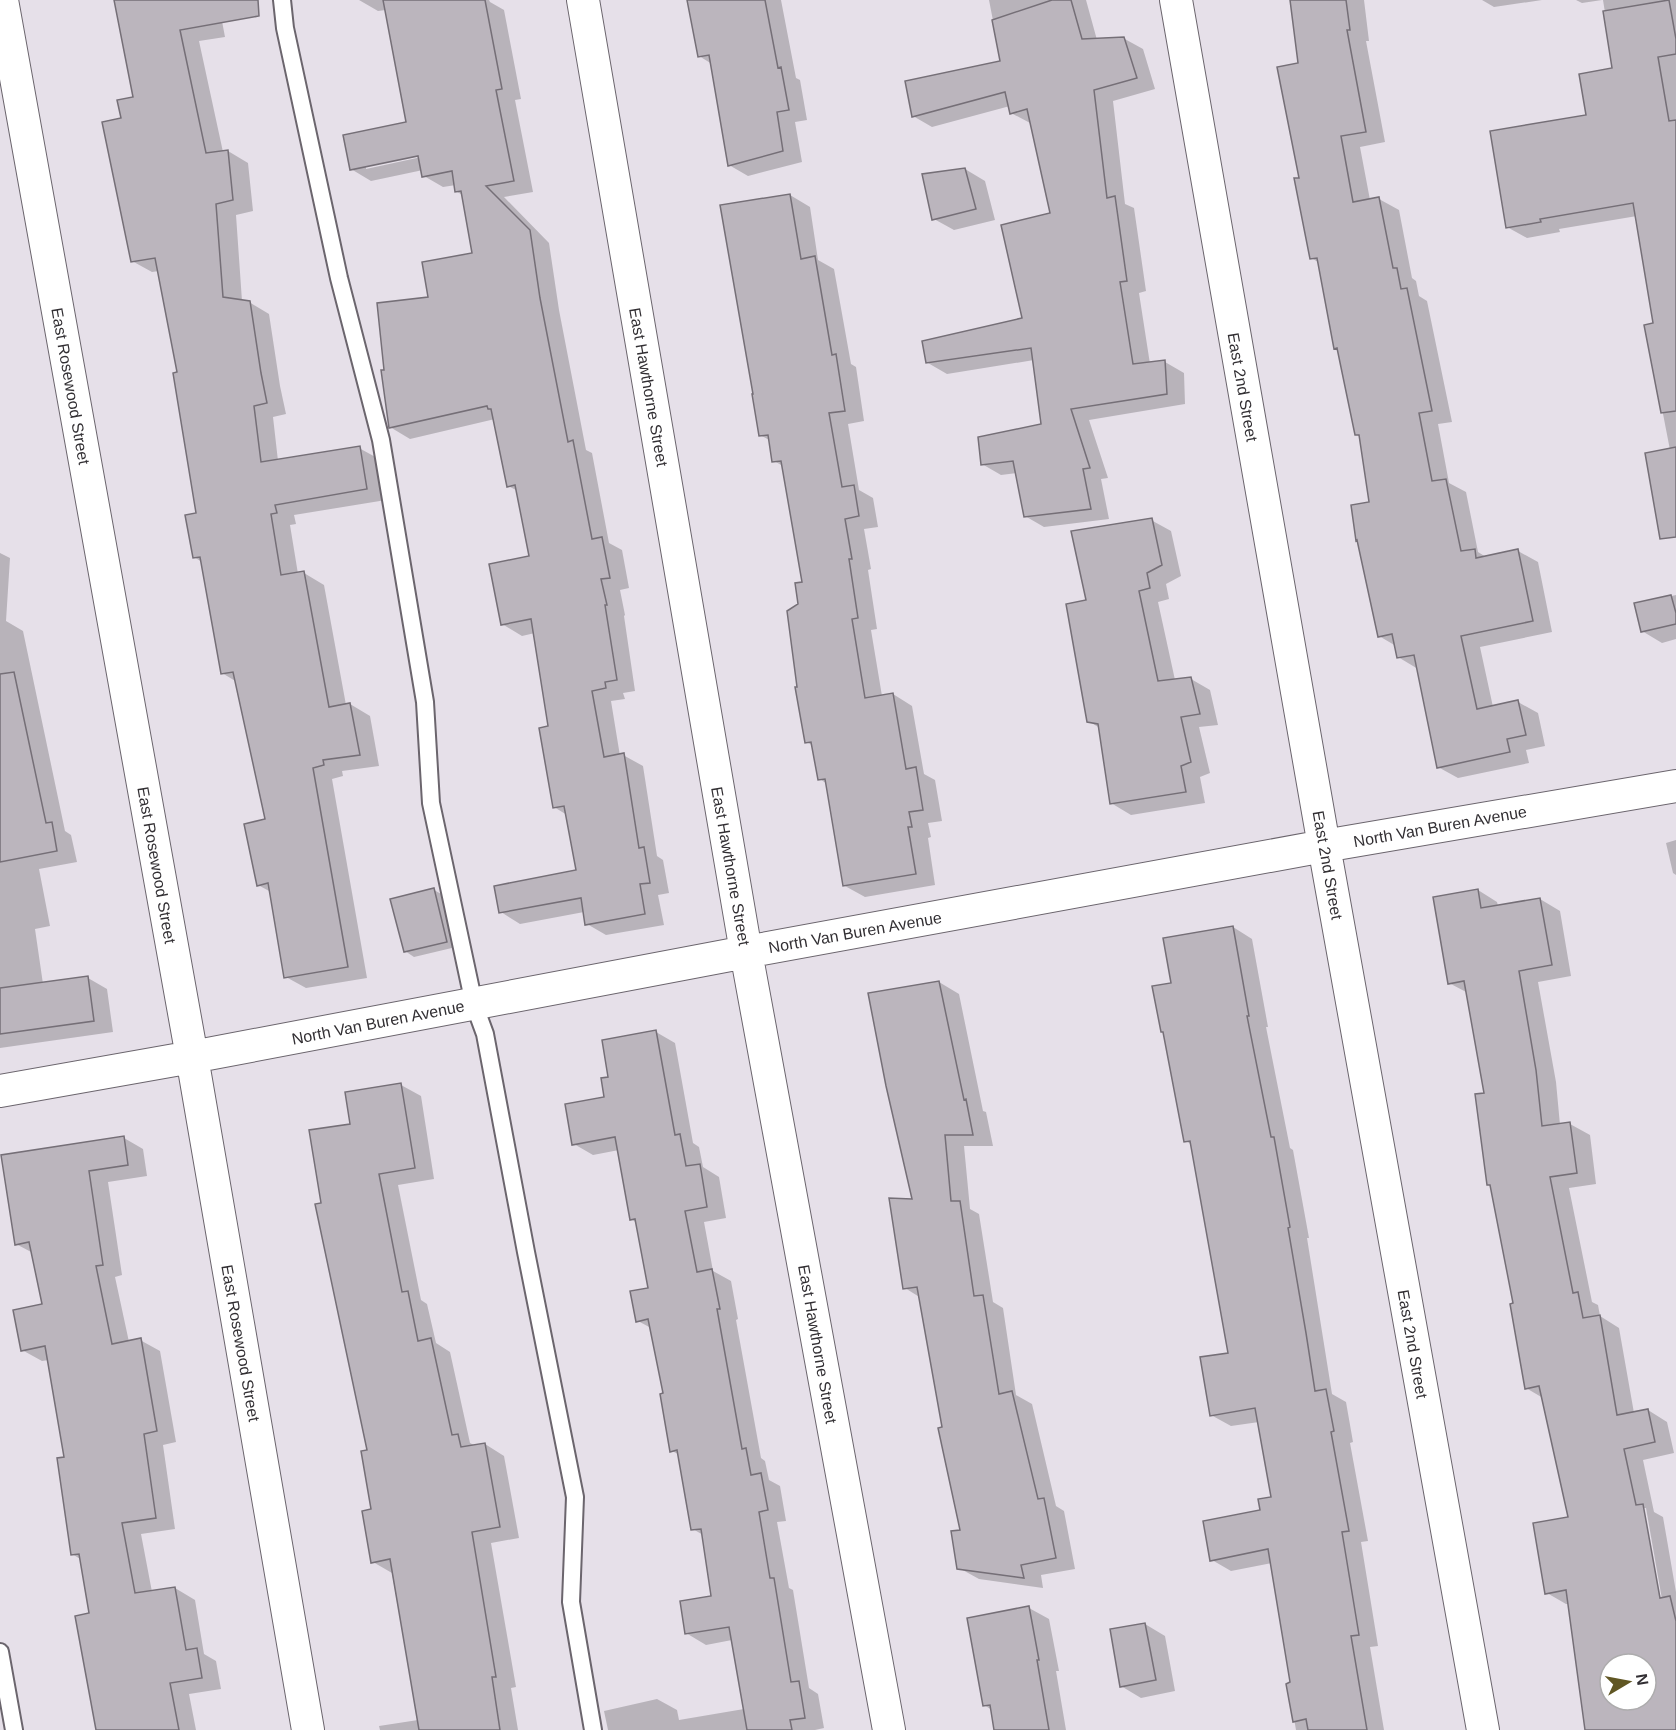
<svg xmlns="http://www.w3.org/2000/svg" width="1676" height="1730" font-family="Arial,sans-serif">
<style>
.shadow{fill:#0003;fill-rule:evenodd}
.building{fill:#bbb5bd;stroke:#756f77;stroke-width:1.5;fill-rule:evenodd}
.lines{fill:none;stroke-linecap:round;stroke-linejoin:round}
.service-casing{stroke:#6b656d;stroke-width:20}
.minor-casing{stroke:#6b656d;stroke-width:34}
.service{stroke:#fff;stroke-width:16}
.minor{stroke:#fff;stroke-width:32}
.labels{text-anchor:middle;stroke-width:5;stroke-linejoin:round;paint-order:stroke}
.street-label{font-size:16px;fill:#322f33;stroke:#fff}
</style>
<rect width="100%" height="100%" fill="#e6e0e9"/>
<!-- shadow -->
<path class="shadow" d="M116,0h102l7,37 -26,4 24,111 5,-1 20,12 5,48 -17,4 6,86 7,1 20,12 11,72 6,28 -13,3 5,44 81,-13 20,11 7,41 -92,15 2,9 -6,1 8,49 6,-1 20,12 22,120 4,-1 20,12 9,50 -37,5 1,5 -11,3 35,199 -61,10 -20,-11 -15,-85 -13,-7 9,-65 -30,-138 -15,-9 -20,-111 -8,-5 4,-43 -19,-141 -20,-102 -7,1 -20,-11 -9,-142 11,-21z
M359,0h130l1,2 14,8 17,89 -6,1 18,92 -29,5 45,46 10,67 27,140 6,3 17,90 13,7 7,38 -9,2 5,25 -1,1 11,75 -12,2 2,6 -14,2 9,55 3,-1 20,11 14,90 6,4 6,33 -11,2 6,30 -58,10 -19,-11 -3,-12 -64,12 -19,-12 76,-41 -10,-56 -13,-8 -5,-80 -14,-94 -13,3 -20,-12 29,-67 -13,-66 -10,-5 -13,-67 -85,20 -20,-12 -4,-56 44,-73 44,-43 -11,-60 -6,-3 -1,-7 -13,2 -19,-11 -1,-6 -52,11 -20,-12 56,-46 -21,-113 -8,1zM425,154l1,2 -60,13v-3z
M688,0h93l15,78 4,2 7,40 -12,2 7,40 -54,14 -19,-11 -17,-101 -13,-8z
M989,0h97l11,40 26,-2 20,11 12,40 -42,12 12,103 9,4 12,83 -7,2 11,71 15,-2 19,11 1,31 -96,16 19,58 -7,1 8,40 -65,8 -19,-11 -8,-43 -16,2 -19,-11 60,-38 -8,-66 -87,14 -19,-11 96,-44 27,-105 -19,-90 -21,-11 -1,-7 -78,21 -19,-11 88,-54z
M1291,0h73l5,41h-3l19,101 -25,5 10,53 9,-1 20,11 13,68 4,3 3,15 8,5 25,121 -14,2 11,59 17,9 12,60 8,5 32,-6 20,11 14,70 -72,15 13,60 25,-5 20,11 7,33 -19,4 3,13 -71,15 -20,-11 -20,-98 -20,-12 -2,-11 -17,-10 -8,-133 -10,-66 -5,-3 -17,-84 -4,-2 -15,-85 -9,-5 -11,-79v-114z
M1482,0h60l-48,7z
M1576,0h26l-20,3z
M1603,0h73v525l-6,-75 -24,-124 9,-2 -18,-108 -78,13 1,3 -33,6 -20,-11 81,-111 26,-46z
M965,169l20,12 10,39 -41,10 -20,-11z
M790,195l20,12 8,53 16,9 17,95 5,3 8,54 -16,3 11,66 14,8 5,29 -14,2 7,40 -3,1 9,59 -6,1 11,66 11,-2 19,12 12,68 11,6 7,41 -14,2 3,14 -3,1 7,47 -70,12 -20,-11 -18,-102 -7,-5 -6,-33 -8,-4 -7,-54 1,-83 4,-22 -21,-117 -9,-5 -3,-20 -11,-6z
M1151,520l20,11 10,45 -15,8 3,15 -11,3 17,78 16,-1 19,11 8,35 -19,2 11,46 -10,4 5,26 -74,12 -20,-12 -11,-75 -12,-7 -1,-120z
M0,553l10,5 -4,63 17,10 42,200 6,4 6,27 -38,7 11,57 -15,3 8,55 45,-6 19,11 6,43 -113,16z
M1676,595v44l-14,4 -20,-12 -6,-27z
M1676,840v35l-3,-2 -7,-30z
M434,890l9,5 13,52 -42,10 -9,-6z
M1478,890l19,12 1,4 42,-7 20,12 11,65 -33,6 18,100 4,43 10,-1 20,11 6,49 -27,4 23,114 6,3 2,11 19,12 15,85 14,-3 19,12 7,31 -31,7 11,52 9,5 13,75v138h-90l-17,-126h-3l-19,-11 22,-75 -26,-120 -17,-10 -11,-84 -23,-118 -3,-2 -3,-90 -18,-101 -19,-10zM1643,1508h3l17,97 -3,1zM1610,1664h36v36h-36z
M1233,927l19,12 16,88h-2l24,121 3,2 16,88h-2l25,156 14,8 7,40 -3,1 18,98 -7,1 17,104 -8,1 14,83h-88l-8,-46 4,-1 -20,-120 -41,8 -19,-11 50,-49 11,-13 -14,-76 -28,4 -20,-11 19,-61 -38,-209 -6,-4 -13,-157z
M939,982l20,12 24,117 3,1 7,34h-29l6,63 9,5 14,88 10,6 13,87 16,9 24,102 8,5 11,58 -34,6 2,13 -64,-9 -20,-11 3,-37 -41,-233 -16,-10z
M656,1032l19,11 18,100 6,4 4,20 16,10 7,41 -22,4 9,49 18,10 7,38 -2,1 25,138 4,3 4,19 11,6 6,35 -9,1 12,66 4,2 16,98 9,6 6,34 -9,2h-207l-4,-19 53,-12 20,11 2,10 65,-11 -12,-69 -26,5 -20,-12 27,-36 -10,-62 -10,-6 -13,-74 -8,-4 -7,-57 -14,-66 -13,-7 12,-32 -13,-66 -6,-4 -12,-69 -26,5 -19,-11 32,-46 4,-20z
M401,1085l20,11 13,83 -36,6 23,115 6,4 9,39 14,9 20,91 6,3 9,-2 19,12 15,82 -28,5 25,144 -5,1 7,42h-138l-1,-4 39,-6 -26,-147 -19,-11v-52l-5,-59 -45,-247 28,-79z
M124,1138l19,11 4,27 -39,6 14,93 -7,2 14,65 11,-2 20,11 16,91 -13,3 12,84 -34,5 11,58 23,-4 20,12 9,54 12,7 5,28 -32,5 7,36h-98l-7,-115 -9,-55 -10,-6 -6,-96 -17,-98 -7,1 -20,-11 22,-45 -11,-52 -17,-9 -13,-88z
M1029,1608l20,11 10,52h-3l10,59h-70l-4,-20 -8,-5z
M1145,1624l20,12 10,55 -34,7 -20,-12z"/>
<!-- building -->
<path class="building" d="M114,0h144l1,16 -79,14 26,123 22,-3 5,50 -17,4 7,93 27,4 11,72 6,30 -13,3 7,56 99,-16 7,43 -92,16 2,8 -6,1 10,61 23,-4 25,136 21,-4 10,52 -37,5 1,5 -11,3 35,199 -64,11 -16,-95 -11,3 -13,-62 21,-5 -32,-147 -12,2 -21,-117 -7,1 -8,-43 11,-2 -23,-140 4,-1 -22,-114 -24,4 -29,-140 19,-4 -4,-18 16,-3z
M383,0h102l17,89 -6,1 18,91 -28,5 44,44 10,68 28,144 5,-2 19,99 10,-2 8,41 -9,1 6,26h-2l12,75 -12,2 1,6 -14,3 12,66 20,-4 15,95 5,-1 6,36 -10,1 5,30 -60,11 -4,-27 -82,15 -5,-27 82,-16 -12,-64 -11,2 -14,-80 9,-2 -17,-107 -30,6 -12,-61 40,-8 -14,-71 -8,2 -16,-78h-3l-1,-3 -98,22 -8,-58h3l-7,-67 51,-6 -6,-35 50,-9 -11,-62 -6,1 -3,-21 -30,6 -4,-21 -68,14 -7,-35 63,-13z
M687,0h78l13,68 3,-1 8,43 -12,2 6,39 -55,15 -19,-111 -11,2z
M1052,0h19l11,39 42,-2 13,41 -43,12 13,108 8,-2 12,85 -7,1 13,82 32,-4 2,34 -96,15 19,59 -7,1 8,40 -67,8 -11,-56 -32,4 -3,-28 63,-13 -10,-76 -105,15 -4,-22 100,-23 -21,-93 49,-12 -23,-104 -17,5 -5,-22 -93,25 -7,-36 95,-20 -8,-41z
M1290,0h56l4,30h-3l19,102 -25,4 12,66 26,-5 14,71h4l4,21 6,-1 25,123 -13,2 13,68 14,-2 15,72 14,-2 1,9 42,-9 15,72 -72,15 16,73 41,-9 8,35 -19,4 3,13 -73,16 -23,-113 -17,3 -5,-24 -14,3 -21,-97 -1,1 -5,-36 18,-3 -10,-67h-4l-18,-87 -3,1 -17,-91 -7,1 -16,-81h5l-22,-111 21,-4z
M1669,0l7,39v15l-18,3 11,64 7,-1v291l-15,2 -17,-88 9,-2 -20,-120 -93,16 1,3 -35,6 -16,-97 96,-16 -7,-41 33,-6 -9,-57z
M965,168l11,41 -44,11 -10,-46z
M790,194l11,65 14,-3 17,99 4,-1 9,57 -16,2 13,74 12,-2 5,31 -14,3 7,40h-3l9,59 -6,1 13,79 28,-5 13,76 10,-2 7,43 -14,2 3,15h-4l8,47 -73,12 -18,-107 -7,1 -7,-38 -6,1 -10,-56h2l-10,-76 11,-7 -3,-21 7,-1 -21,-121 -9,1 -4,-27 -9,1 -7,-42h1l-33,-189z
M1676,447v90l-16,2 -15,-86z
M1152,518l10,47 -15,8 3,15 -11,3 19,90 33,-4 9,37 -19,3 10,45 -10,4 5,26 -76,12 -12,-80 -11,-2 -21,-118 20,-4 -15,-69z
M1671,595l5,18v11l-35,8 -7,-29z
M14,672l32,151 6,-1 5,29 -57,11v-188z
M434,888l13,54 -43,10 -14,-53z
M1478,889l3,19 59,-10 12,67 -33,6 17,99 6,56 28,-4 7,51 -27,4 23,116 5,-1 5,26 17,-3 17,100 31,-6 7,33 -31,7 12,56 7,-1 17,94 10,-2 6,25v109h-91l-19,-140 -21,4 -12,-71 35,-6 -29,-131 -14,3 -15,-85 3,-1 -23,-118h-3l-12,-91 9,-1 -20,-112 -16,3 -15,-87zM1610,1664h36v36h-36z
M1233,926l16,90h-2l24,121h3l16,90 -2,1 18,105 9,58 11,-2 8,42 -3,1 18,99 -7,1 17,103 -8,1 16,94h-59l-2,-11 -13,3 -7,-38 4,-2 -22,-133 -58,12 -7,-40 57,-11 -2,-11 13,-2 -16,-89 -45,8 -10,-59 28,-4 -38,-212 -6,1 -21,-110h-2l-9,-46 19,-3 -8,-45z
M88,976l6,45 -94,13v-46z
M939,981l25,119 2,-1 7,36h-28l6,66h9l14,95 9,-1 16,99 13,-3 26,108 6,-1 12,60 -35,7 3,13 -67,-9 -6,-38 9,-1 -22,-102 4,-1 -25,-140 -14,2 -14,-91 23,1 -26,-113 -18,-93z
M656,1030l19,105 5,-1 6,32 14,-2 7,43 -22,4 12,61 15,-3 8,40h-3l25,140 4,-1 5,27 10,-2 7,37 -9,2 11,66h4l17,104 8,-1 6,37 -15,2 2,10h-45l-18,-103 -44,7 -5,-33 31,-5 -10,-67 -10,1 -14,-80 -7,2 -10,-58 3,-1 -15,-74 -12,3 -6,-31 18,-3 -13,-69 -5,1 -15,-83 -43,8 -7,-41 39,-7 -3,-19 7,-1 -6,-37z
M401,1083l14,85 -36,6 23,118 6,-1 10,50 13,-3 21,97 6,-1 3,13 24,-4 15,84 -28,5 24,145h-4l8,53h-81l-29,-171 -19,4 -9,-52 9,-2 -10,-58 6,-1 -52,-246 6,-1 -12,-73 41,-6 -5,-32z
M124,1136l4,29 -39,6 14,94 -7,1 16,78 29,-6 16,93 -13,3 12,84 -34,5 13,70 40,-6 11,63 11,-2 5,30 -32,5 9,47h-83l-21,-114 14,-3 -10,-59 -8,1 -14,-97 7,-1 -19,-111 -24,5 -8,-41 29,-6 -13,-62 -14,3 -14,-90z
M1029,1606l10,54h-2l12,70h-55l-4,-25 -7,1 -16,-88z
M1145,1623l11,57 -36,7 -10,-58z"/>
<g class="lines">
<!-- service casing -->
<g class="service-casing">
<path id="service" d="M282,0l3,28 54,250 42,162 44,262 6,101 43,201 11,30 41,218 49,245 -4,105 22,128
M0,1652l14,78"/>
</g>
<!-- minor casing -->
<g class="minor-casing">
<path id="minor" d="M2,0l190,1057 116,673
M583,0l163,952 143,778
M1176,0l148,846 159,884
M0,1091l192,-34 554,-105 578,-106 352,-60"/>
</g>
<!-- service -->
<use href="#service" class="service"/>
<!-- minor -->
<use href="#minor" class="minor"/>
</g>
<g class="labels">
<!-- street labels -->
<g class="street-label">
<text transform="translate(71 386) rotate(80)" y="6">East Rosewood Street</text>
<text transform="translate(649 387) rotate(80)" y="6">East Hawthorne Street</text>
<text transform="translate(1243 387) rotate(80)" y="6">East 2nd Street</text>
<text transform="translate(1440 826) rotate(-10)" y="6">North Van Buren Avenue</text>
<text transform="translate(157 865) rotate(80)" y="6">East Rosewood Street</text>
<text transform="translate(1328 865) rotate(80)" y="6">East 2nd Street</text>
<text transform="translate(731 866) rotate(80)" y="6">East Hawthorne Street</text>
<text transform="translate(855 932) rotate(-10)" y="6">North Van Buren Avenue</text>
<text transform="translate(378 1022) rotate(-11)" y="6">North Van Buren Avenue</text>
<text transform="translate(241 1343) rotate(80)" y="6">East Rosewood Street</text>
<text transform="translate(818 1344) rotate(80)" y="6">East Hawthorne Street</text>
<text transform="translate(1413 1344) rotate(80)" y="6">East 2nd Street</text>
</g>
</g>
<!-- north arrow -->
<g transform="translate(1628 1682) rotate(80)"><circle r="28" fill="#ffffff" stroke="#adacad" stroke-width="1.5"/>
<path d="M0-4.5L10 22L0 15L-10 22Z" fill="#605623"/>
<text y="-9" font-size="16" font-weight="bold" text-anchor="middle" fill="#322f33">N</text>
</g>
</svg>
